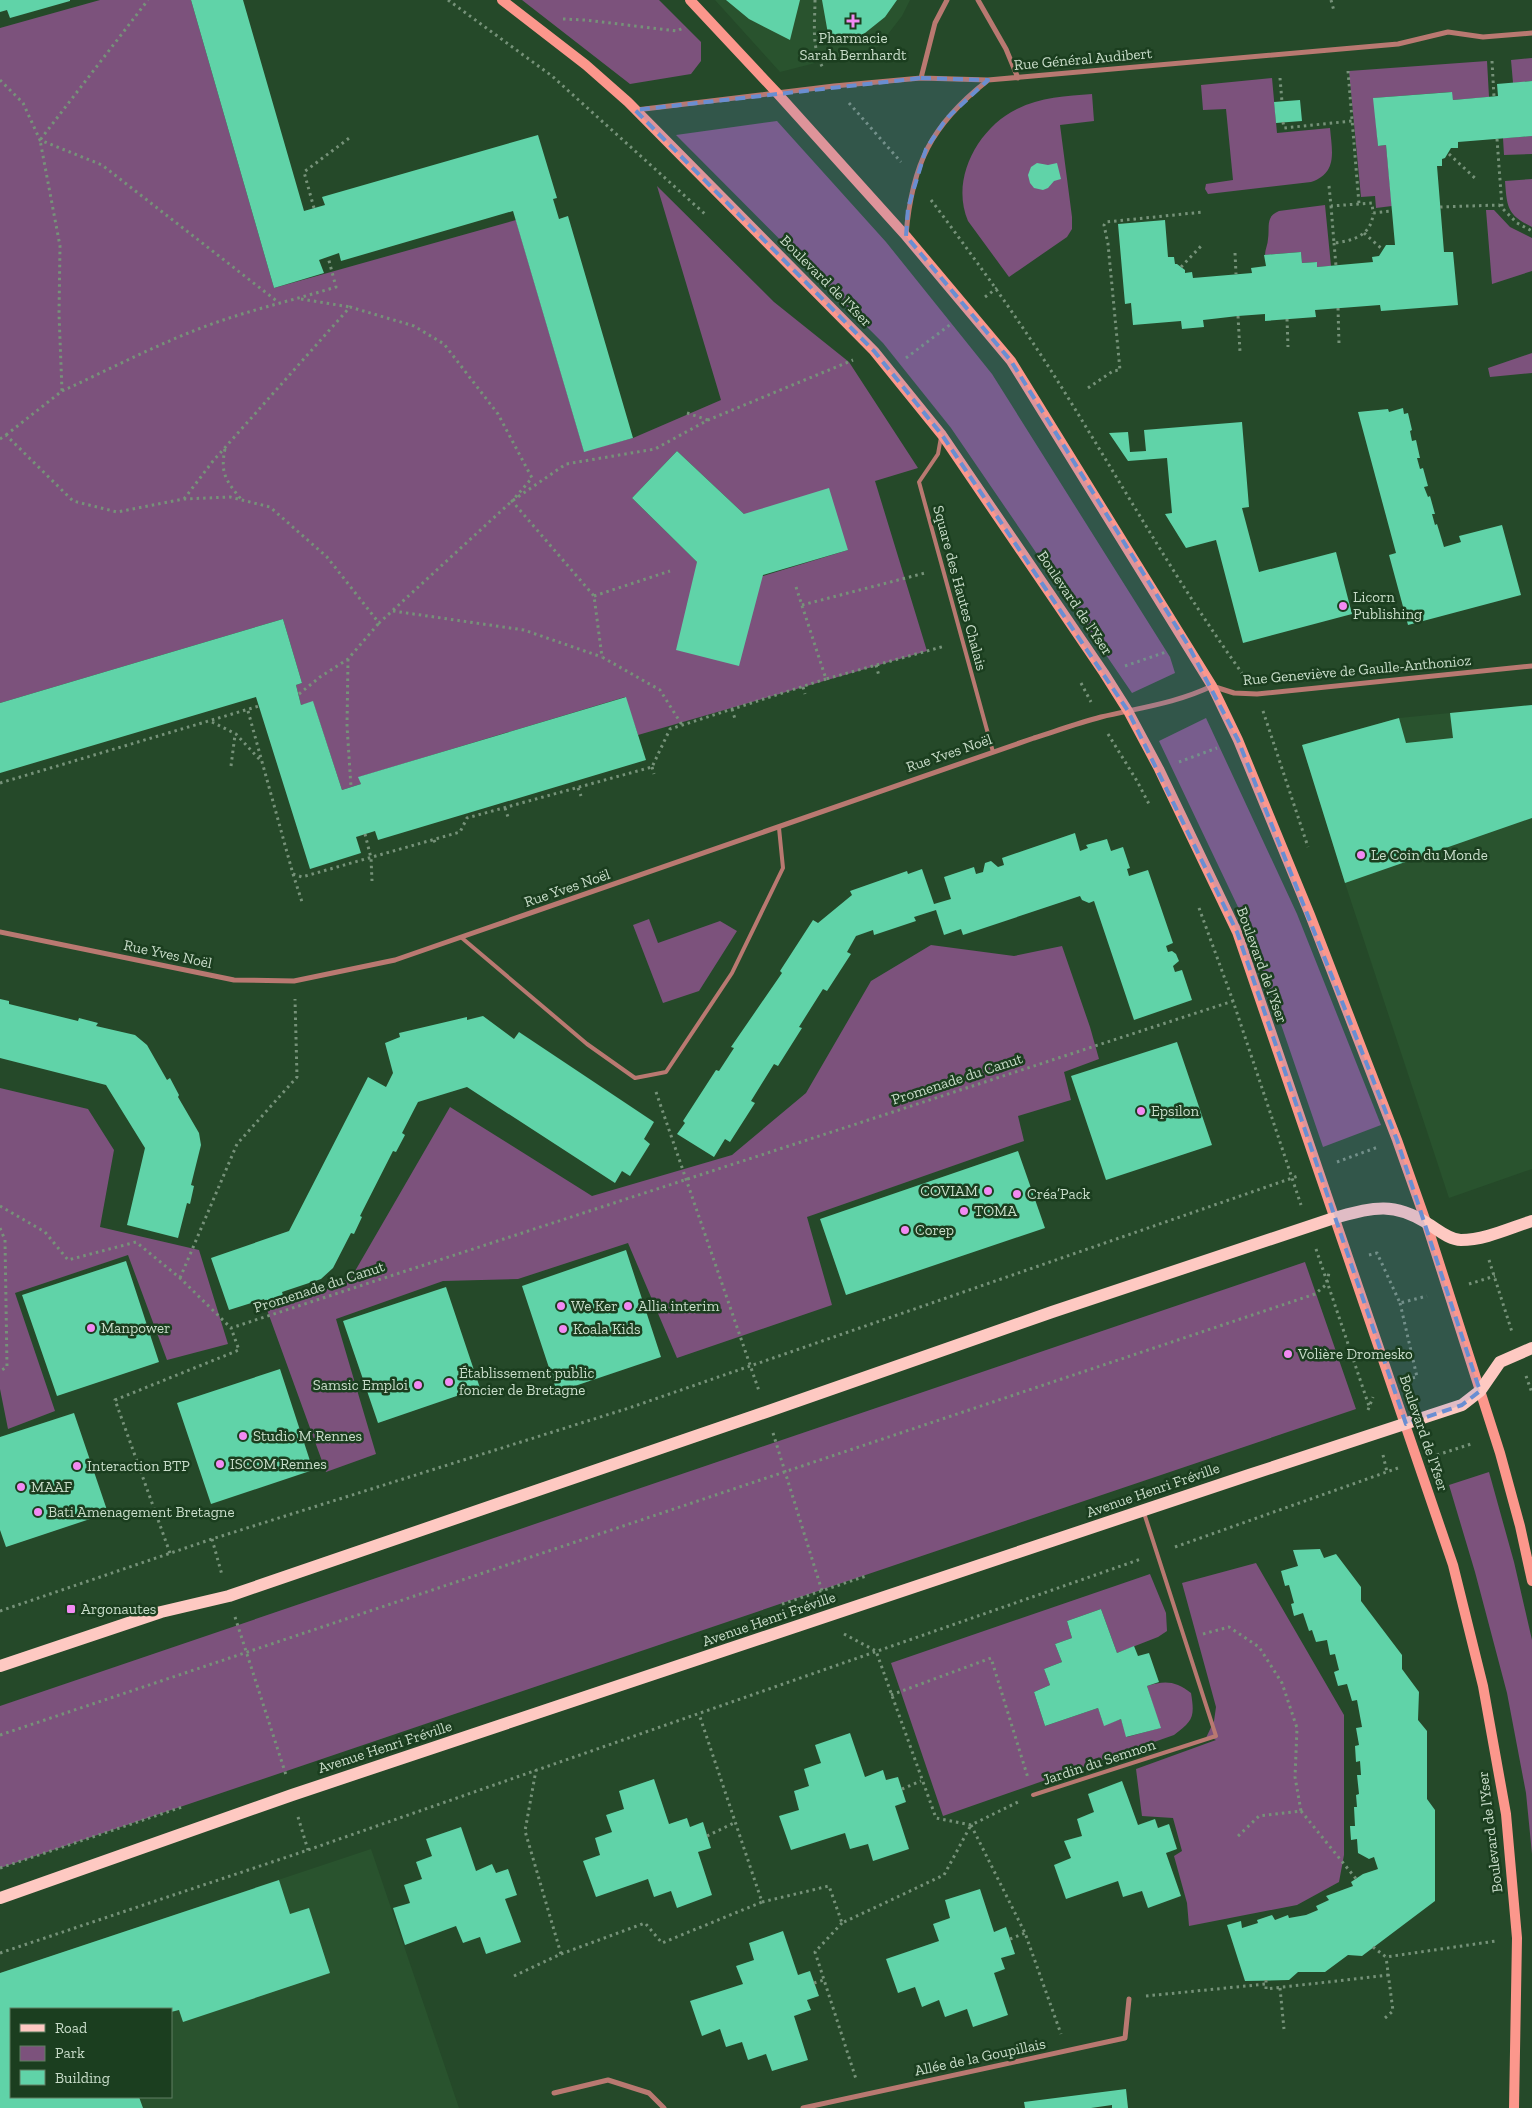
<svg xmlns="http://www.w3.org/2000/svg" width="1532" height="2108" font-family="'Zilla Slab',serif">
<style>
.built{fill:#29532e;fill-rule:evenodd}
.green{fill:#7c527c;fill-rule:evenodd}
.building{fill:#60d3a8}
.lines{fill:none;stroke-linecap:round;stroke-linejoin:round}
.path{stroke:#769279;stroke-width:3;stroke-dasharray:2.5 4;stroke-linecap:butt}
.lane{stroke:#b97971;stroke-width:4}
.street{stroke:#b97971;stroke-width:5}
.secondary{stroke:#fc978c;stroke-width:10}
.primary{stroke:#fec9c2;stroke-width:12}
.marked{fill:#6a8ed2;fill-opacity:0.2;stroke:#6a8ed2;stroke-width:4;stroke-dasharray:10 6;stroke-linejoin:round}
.poi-dot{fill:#f28af3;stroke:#1b3e1f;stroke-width:2}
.labels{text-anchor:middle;stroke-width:5;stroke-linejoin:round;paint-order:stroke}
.poi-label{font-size:15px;fill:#c9ddca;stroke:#1b3e1f;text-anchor:start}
.street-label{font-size:15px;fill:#c9ddca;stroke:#1b3e1f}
</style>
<rect width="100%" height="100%" fill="#254929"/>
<!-- built -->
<path class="built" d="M715,0h195l-8,16 -24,31 -98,25z
M1532,705v464l-83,29 -104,-315 -43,-138 97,-27z
M371,1849l88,259h-459v-135zM11,2009h160v88h-160z"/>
<!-- green -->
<path class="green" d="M100,0h91l83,288 242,-68 68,231 49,-13 88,-38 -64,-214 117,116 75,60 69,106 -43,13 52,170 -289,84 -13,-38 -266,80 2,7 -19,6 -29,-88 -12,3 -5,-20 6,-2 -19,-64 -283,84v-675zM677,451l67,63 104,36 -85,26 -66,-14 -65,-64z
M522,0h137l42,42v19l-10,13 -61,10z
M1532,58v23l-19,2 -2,-23z
M1487,61l2,36 -36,3 -2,-8 -77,6 4,48 8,-1 6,61 -16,2 -1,-12 -14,1 -12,-126z
M1272,78l5,55 53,-5c2,23 8,45 -19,54l-103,12 -3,-5 1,-5 27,-4 -7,-71 -23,1 -2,-25z
M1092,94l2,27 -34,4 12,92v12l-5,8 -58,40 -41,-56c-18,-42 10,-93 49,-112 23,-12 50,-13 75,-15z
M777,121l109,121 106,132 178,283 5,16 -43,20 -181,-265 -68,-85 -207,-208z
M1532,136v18l-28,1 -1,-17z
M1532,179v48c-25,-12 -25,-20 -27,-46z
M1325,205l6,61 -14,1 -1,-5 -14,1 -1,-11 -36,3c0,-6 3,-11 3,-16 2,-13 -3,-22 11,-28z
M1486,210h8l16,17 22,11v33l-40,13z
M1532,353v20l-42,4 -2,-9z
M1206,718l91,196 84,211 -58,22 -75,-219 -89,-187z
M649,919l9,24 62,-22 17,10 -38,60 -36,12 -30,-78z
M931,945l83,11 48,-10 28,81 9,32 -35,13 7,28 -53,16 6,25 -217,76 25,88 -155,53 -49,-115 -110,36 -75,2 -107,38 40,135 -50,18 -60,-165 85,-29 99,-171 142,89 140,-41 74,-62 65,-112z
M0,1088l88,21 26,41 -14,77 99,23 29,94 -61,16 -39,-105 -113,38 40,118 -47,18 -8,-40z
M1305,1262l51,147 -1356,459v-162z
M1489,1472l25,90 18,78v214l-6,-61 -19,-100 -32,-121 -26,-87z
M1256,1563l88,152v140l-5,27 -42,23 -108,21 -2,-23 -13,-47 8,-5 -9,-33 -31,-2 -6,-47 80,-29 -4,-2 -7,2 9,-19 2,-14 -34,-124z
M1150,1574l16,39 1,18 -9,6 -41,16 -16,-44 -34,12 5,17 -17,6 7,18 -18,7 6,16 -16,7 11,34 53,-18 6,17 17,-6 6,18 33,-9 -13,-42c18,-6 29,-5 44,7 4,24 2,28 -17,42l-231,81 -52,-153z"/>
<!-- building -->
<path class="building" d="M0,0h70v1l-60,17 -3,-8 -7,2z
M191,0h52l61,211 21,-6 -3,-8 216,-62 19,63 -4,1 6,20 9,-3 65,222 -49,14 -71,-241 -172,50 -2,-8 -20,7 5,13 -50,15z
M726,0h74l-10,40 -41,-21z
M822,0h75l-12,17 -20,16 -13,7 -22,5z
M1532,81v55l-74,6v6h-7l-6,10 -3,1v7h-5l7,86h9l5,53 -77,6 -1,-6 -65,5 1,7 -51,4v-7l-27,2 -35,4 1,7 -22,2 -1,-8 -48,4 -2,-22 -6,1 -7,-80 47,-4 3,37h6l1,7h2l8,6v3l7,-1 1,6 59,-5 -1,-5 15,-2 -2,-11 37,-3 1,11 15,-1v5l56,-5 -1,-5 7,-1 7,-11h9l-9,-100 -8,1 -5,-48 79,-6 1,8 45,-4 -1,-12z
M1300,100l2,21 -26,2 -2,-21z
M1037,163l11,2 9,-2 4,16 -7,2 -6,7 -5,2 -9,-2 -4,-5 -2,-8 3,-8z
M1403,408l1,6 4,-1 4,17 -2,1 2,10 4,-1 4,18h-3l3,11 3,-1 5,18 -4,1 4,10 2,-1 5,18h-3l3,11 2,-1 7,23 17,-5 -2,-6 43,-11 19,70 -113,30 -19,-70 7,-2 -38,-141 30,-3 1,3z
M1242,422l7,85 -7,1 17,64 77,-20 16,62 -109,29 -27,-103 -30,8 -21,-34 7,-1 -5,-55 -39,3 -19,-28 19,-1 2,20 16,-1 -2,-21z
M677,451l67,63 85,-26 19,62 -85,25 -24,91 -63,-16 21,-88 -65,-64z
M283,619l19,64 -6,2 5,20 12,-4 29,89 19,-6 -3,-7 268,-80 20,63 -268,80 -3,-9 -19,6 5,16 -51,16 -54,-172 -256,76v-70z
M1532,705v113l-187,65 -43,-138 97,-27 7,25 47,-5 -3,-25z
M1075,833l5,18 8,-3 -2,-3 21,-6 4,12 12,-4 7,21 -3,1 2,7 19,-6 25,73 -7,3 2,6 4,-1 4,3 3,7 -6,5 2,6 7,-2 10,30 -58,20 -40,-119 -5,2 -7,-3 -2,-4 -117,39 -2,-6 -17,6 -8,-25 -22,7 2,4 -42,14 -1,-5 -17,6 -9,16 4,2 -24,37 -4,-2 -24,38 3,1 -24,38 -4,-2 -23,37 4,2 -25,39 -5,-3 -11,18 -37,-23 8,-11 -2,-2 33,-51 3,1 15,-23 -3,-1 51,-74 -2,-2 33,-51 5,3 34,-28 -2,-4 57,-20 1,3 14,-5 12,35 17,-5 -7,-22 30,-10 2,7 7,-2 2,-9 6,-2 7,6 6,-2 -2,-7z
M0,999l9,2v3l69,17 1,-3 19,5 -2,3 39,9 12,10 20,35 3,-2 9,17 -1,2 21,36 2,12 -10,40 3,1 -4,18 -3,-1 -9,35 -51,-13 18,-77 -39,-63 -106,-27z
M483,1016l31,23 5,-7 135,90 -10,17 6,5 -20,32 -8,-5 -7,12 -148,-96 -49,15 -16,31 3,2 -9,17 -3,-1 -33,65 2,1 -8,17 -3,-1 -18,35 -12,11 -39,13 1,3 -18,6 -1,-2 -35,11 -18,-52 78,-27 79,-154 18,10 7,-14 -8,-30 15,-6 -1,-4 68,-16v3z
M1177,1042l35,103 -106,35 -35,-104z
M1018,1151l27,77 -199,67 -26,-76z
M626,1250l35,107 -104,35 -35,-106z
M126,1261l33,101 -102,34 -35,-101z
M446,1287l34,101 -102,35 -35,-102z
M280,1369l33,101 -102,34 -34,-101z
M74,1413l34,100 -102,34 -6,-17v-93z
M1320,1549l4,9 12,-4 25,33v14l41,54v14l17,23 -1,28 9,11v68l8,11v91l-73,55 -14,-1 -23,17h-27l-9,8 -44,1 -18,-56 14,-4 1,7 16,-5 -1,-3 15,-5 3,5 13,-5 1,3 17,-3 12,-5 -2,-4 13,-6 -3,-4 27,-10 -2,-4 12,-8 15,-5 -4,-12 -5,2 -11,-6 -1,-14 -6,1 -1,-14h5l-1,-19h3l-1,-12 3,-1 -2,-19h4l-1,-14 -4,1 -1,-16 4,-1 -3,-17 6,-1 -5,-27 -5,1 -5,-17 -9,2 -4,-14 5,-2 -4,-16 -5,1 -3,-15 -11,2 -4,-12 -3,1 -6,-18 -9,3 -3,-12 3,-1 -5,-18 -4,1 -4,-15 17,-5 -5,-16z
M1101,1609l16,44 17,-7 4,10 11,-3 10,29 -12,4 14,42 -35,9 -5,-18 -17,7 -6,-18 -53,18 -11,-34 16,-7 -6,-16 18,-7 -7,-18 17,-6 -5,-17z
M850,1733l15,44 18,-7 3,10 12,-3 8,25 -11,4 14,43 -36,12 -5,-17 -18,5 -5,-16 -54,17 -12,-34 20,-6 -5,-19 15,-5 -5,-17 17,-6 -6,-18z
M654,1779l15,45 18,-6 3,9 13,-5 8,26 -13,4 14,43 -35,13 -6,-17 -17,6 -6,-18 -52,18 -13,-36 17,-6 -5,-17 17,-6 -6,-17 18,-6 -5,-18z
M1122,1781l16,44 17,-6 3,9 11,-4 8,25 -11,4 15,43 -33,12 -6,-17 -19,6 -5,-16 -52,18 -12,-34 17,-7 -7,-17 18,-5 -5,-17 17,-7 -6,-18z
M461,1827l15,44 16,-7 4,9 12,-4 9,26 -12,4 16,43 -35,12 -6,-17 -17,6 -7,-17 -51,19 -12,-37 17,-5 -6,-18 18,-6 -6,-17 16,-6 -6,-17z
M279,1880l11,34 19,-6 21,65 -147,49 -4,-12 -8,2v-3h-160v88h128l4,11h-143v-135z
M980,1889l14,43 12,-5 9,27 -14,4 4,11 -11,4 14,42 -35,12 -6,-18 -22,8 -6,-17 -17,7 -7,-20 -17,6 -12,-34 53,-18 -6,-17 17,-6 -5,-18z
M783,1931l15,44 12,-4 9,25 -12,4 4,10 -17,6 14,44 -36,11 -6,-17 -18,6 -6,-18 -16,5 -6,-18 -18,7 -12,-35 53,-17 -7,-18 18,-6 -5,-17z
M1126,2089l2,19h-16v-3l-21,3h-66l-1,-6z"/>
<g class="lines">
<!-- path -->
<path class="path" d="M448,0l104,76 154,139
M815,0c0,23 -4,47 8,68
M1331,0l3,11
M563,19l22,1 92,11 8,-4
M1492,61l2,36
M1348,71l11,133
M1280,78l2,24
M0,80l23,23 17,37 62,25 176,137
M849,103l52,59
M1283,122l1,6 68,-7
M1497,139l5,68
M1449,154l28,26
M1329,186l2,20 41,-3 1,10 19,-2
M931,200c48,64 94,128 136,196 57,92 111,188 175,277
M1331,206l3,37c19,-2 38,-8 39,-30
M1440,207l59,-2 18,18 15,8
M314,208l-10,-36 48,-36
M1364,233l18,16
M1334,243l2,23
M1235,253l1,21
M1181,267l22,-23
M985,297l12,-9
M301,299l49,8
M1338,308l1,36
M1238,316l2,36
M1287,319l1,28
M906,358l45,-34
M1088,388l25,-17 7,-1 -12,-126 -4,-19 2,-3 97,-10
M62,391c46,-21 92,-45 139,-63 44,-17 90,-27 135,-41l-8,-30
M687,413l21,7
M6,435l56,-44 -3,-77 1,-68 -20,-106 108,-140
M0,439l6,-4 67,66 44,11 67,-13 46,-2 40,10 57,50 52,66 133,-122 54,-37 89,-15 53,-29 145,-60
M225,449c-5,24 1,32 16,50
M184,499l29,-38 137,-154 64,19 30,18 54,70 34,64 -20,23 82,95 8,61 58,33 22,35
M796,587l30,92 119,-33
M594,596l76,-25
M802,605l123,-32
M393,611l131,19 78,27
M348,659l-1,67 4,61
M876,665l3,11
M1125,666l41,-14
M1081,683l10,19
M803,687l2,7
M299,694l21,-17 28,-18 31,-36
M732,709l3,10
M248,711l45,163 9,3 158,-45 7,-14 185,-51 18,-38 156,-50
M1263,711l45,136
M212,722l24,12 25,27
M1108,734l29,47 13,25
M1179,762l38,-14
M231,766l4,-31
M652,767l2,7
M0,783l259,-77
M578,788l3,8
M505,808l3,9
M365,834l6,24 1,23
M434,840l2,5
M293,874l9,28
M1199,908l34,93 68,204
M656,1092l103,299
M1337,1162l41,-15
M0,1206l45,26 23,28 68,-18 44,36 51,50 1002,-327
M0,1228l5,12 2,127 -7,4
M1316,1249l54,160
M1369,1255l8,-2 23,50 27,-7
M1489,1260l23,72
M180,1278l57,-134 60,-67 -2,-78
M1469,1284l26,-8
M1400,1303l17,74 -5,1
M1526,1376l6,17
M1368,1410l5,-13
M773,1433l49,158
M1383,1455l4,17
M1437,1455l37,-12
M212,1539l10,36
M1175,1547l223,-79
M170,1553l-55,-153 124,-50 -8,-22
M782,1604l84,-28
M0,1611l212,-72 417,-131 669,-232
M235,1617l51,158
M844,1634l32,17 60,167 35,7 47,-23
M1203,1634l26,-7 30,20 23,36 15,45 -2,49 6,34 -42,5 -23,22
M891,1695l100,-37 37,120
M0,1735l1315,-441 12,-10 2,-12
M902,1789l19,-8
M1301,1811l56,69
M298,1817l10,33
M971,1825l54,108 36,101
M707,1836l29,-14
M0,1868l182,-61
M762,1902l67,-16 13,37 102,-48 27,-50
M842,1923l-27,29 41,127
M1010,1939l15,-6
M1373,1947l13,10 110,-16
M0,1953l308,-103 833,-291
M561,1954l84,-31 17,20 100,-41 -63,-188
M514,1976l47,-22 -36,-123 11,-61
M1266,1980v9l123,-14
M814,1983l10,-3
M1280,1988l4,41
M1146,1996l120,-12
M1385,2018l8,-7 -7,-54"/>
<!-- lane -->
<path class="lane" d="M941,437l-3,17 -19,28 74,270
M462,938l125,106 48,34 31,-6 66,-99 51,-105 -4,-40
M1033,1795l183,-59 -72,-223"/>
<!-- street -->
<path class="street" d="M978,0l28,49 12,29
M921,78l14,-55 12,-23
M636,110l198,-24 87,-8 67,2 410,-36 50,-12 35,5 49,-4
M906,235c6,-71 25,-110 81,-154
M0,932l234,48 60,1 101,-21 639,-222c22,-7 44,-15 67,-21 37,-9 76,-14 111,-31l22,7 23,1 275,-28
M554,2093l54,-13 41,13 15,15
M803,2108l322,-70 4,-39"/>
<!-- secondary -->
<path class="secondary" d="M502,0l84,65 42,37 246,249 68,84 162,238 24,38 31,58 78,163 216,633 30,121 23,128 11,124 -3,170
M690,0l87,93 129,143 105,125 201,325 26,54 72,175 87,225 29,82 74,231 20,73 12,55"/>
<!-- primary -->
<path class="primary" d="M0,1666l161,-54 68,-16 537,-184 286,-100 282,-94c38,-10 58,-17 93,5 10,6 22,17 34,17 24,0 49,-12 71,-19
M0,1898l292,-103 957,-320 213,-70 18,-14 20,-29 32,-14"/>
</g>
<!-- marked area -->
<path class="marked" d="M921,78l67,2 -42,39 -20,30 -18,59 -2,28 105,125 177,284 50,95 159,400 83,251 -18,14 -56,19 -169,-492 -109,-221 -186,-276 -68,-84 -239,-241z"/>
<!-- markers -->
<g class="poi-dot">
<path d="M850.5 13.5h5v5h5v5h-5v5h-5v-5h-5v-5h5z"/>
<circle cx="1343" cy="606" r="5"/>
<circle cx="1361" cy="855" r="5"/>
<circle cx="1141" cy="1111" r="5"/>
<circle cx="988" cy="1191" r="5"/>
<circle cx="1017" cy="1194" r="5"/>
<circle cx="964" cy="1211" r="5"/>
<circle cx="905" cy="1230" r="5"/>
<circle cx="561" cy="1306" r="5"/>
<circle cx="628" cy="1306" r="5"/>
<circle cx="91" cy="1328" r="5"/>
<circle cx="563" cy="1329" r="5"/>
<circle cx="1288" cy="1354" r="5"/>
<circle cx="449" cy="1382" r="5"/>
<circle cx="418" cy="1385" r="5"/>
<circle cx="243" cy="1436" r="5"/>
<circle cx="220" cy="1464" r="5"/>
<circle cx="77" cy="1466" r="5"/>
<circle cx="21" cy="1487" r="5"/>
<circle cx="38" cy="1512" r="5"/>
<rect x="66" y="1604" width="10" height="10" rx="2.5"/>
</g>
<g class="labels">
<!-- poi labels -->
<g class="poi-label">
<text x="853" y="43" text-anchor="middle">Pharmacie<tspan x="853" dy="17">Sarah Bernhardt</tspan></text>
<text x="1353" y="602">Licorn<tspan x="1353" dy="17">Publishing</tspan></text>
<text x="1371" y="860">Le Coin du Monde</text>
<text x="1151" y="1116">Epsilon</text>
<text x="978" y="1196" text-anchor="end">COVIAM</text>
<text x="1027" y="1199">Créa’Pack</text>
<text x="974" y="1216">TOMA</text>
<text x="915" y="1235">Corep</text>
<text x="571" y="1311">We Ker</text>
<text x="638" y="1311">Allia interim</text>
<text x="101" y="1333">Manpower</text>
<text x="573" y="1334">Koala Kids</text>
<text x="1298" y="1359">Volière Dromesko</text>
<text x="459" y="1378">Établissement public<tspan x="459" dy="17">foncier de Bretagne</tspan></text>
<text x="408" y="1390" text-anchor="end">Samsic Emploi</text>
<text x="253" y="1441">Studio M Rennes</text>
<text x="230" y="1469">ISCOM Rennes</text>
<text x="87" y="1471">Interaction BTP</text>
<text x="31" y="1492">MAAF</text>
<text x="48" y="1517">Bati Amenagement Bretagne</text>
<text x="81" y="1614">Argonautes</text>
</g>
<!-- street labels -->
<g class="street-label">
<text transform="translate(1083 59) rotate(-5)" y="5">Rue Général Audibert</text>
<text transform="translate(826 281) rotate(45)" y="5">Boulevard de l'Yser</text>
<text transform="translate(960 588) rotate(75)" y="5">Square des Hautes Chalais</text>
<text transform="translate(1075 603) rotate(56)" y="5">Boulevard de l'Yser</text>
<text transform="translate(1357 670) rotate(-5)" y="5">Rue Geneviève de Gaulle-Anthonioz</text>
<text transform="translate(949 753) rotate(-19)" y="5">Rue Yves Noël</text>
<text transform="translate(567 888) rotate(-19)" y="5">Rue Yves Noël</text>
<text transform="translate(168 954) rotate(12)" y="5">Rue Yves Noël</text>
<text transform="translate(1262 965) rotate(70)" y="5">Boulevard de l'Yser</text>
<text transform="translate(957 1079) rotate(-18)" y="5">Promenade du Canut</text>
<text transform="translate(319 1287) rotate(-18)" y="5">Promenade du Canut</text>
<text transform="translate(1424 1433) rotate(71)" y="5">Boulevard de l'Yser</text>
<text transform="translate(1153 1490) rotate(-19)" y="5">Avenue Henri Fréville</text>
<text transform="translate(769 1619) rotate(-19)" y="5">Avenue Henri Fréville</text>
<text transform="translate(385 1747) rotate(-18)" y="5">Avenue Henri Fréville</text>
<text transform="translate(1099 1762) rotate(-18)" y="5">Jardin du Semnon</text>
<text transform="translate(1490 1832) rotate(-97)" y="5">Boulevard de l'Yser</text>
<text transform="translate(980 2057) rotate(-12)" y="5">Allée de la Goupillais</text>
</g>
</g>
<!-- legend -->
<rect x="10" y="2008" width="162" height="90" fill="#1b3e1f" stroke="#617e63"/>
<rect x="20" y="2024" width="25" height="8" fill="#fec9c2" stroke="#617e63"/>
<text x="55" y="2033" font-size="15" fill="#c9ddca">Road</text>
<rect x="20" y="2046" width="25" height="15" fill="#7c527c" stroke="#617e63"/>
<text x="55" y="2058" font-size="15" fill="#c9ddca">Park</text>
<rect x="20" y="2070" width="25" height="15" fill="#60d3a8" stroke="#617e63"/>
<text x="55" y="2083" font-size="15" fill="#c9ddca">Building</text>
</svg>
